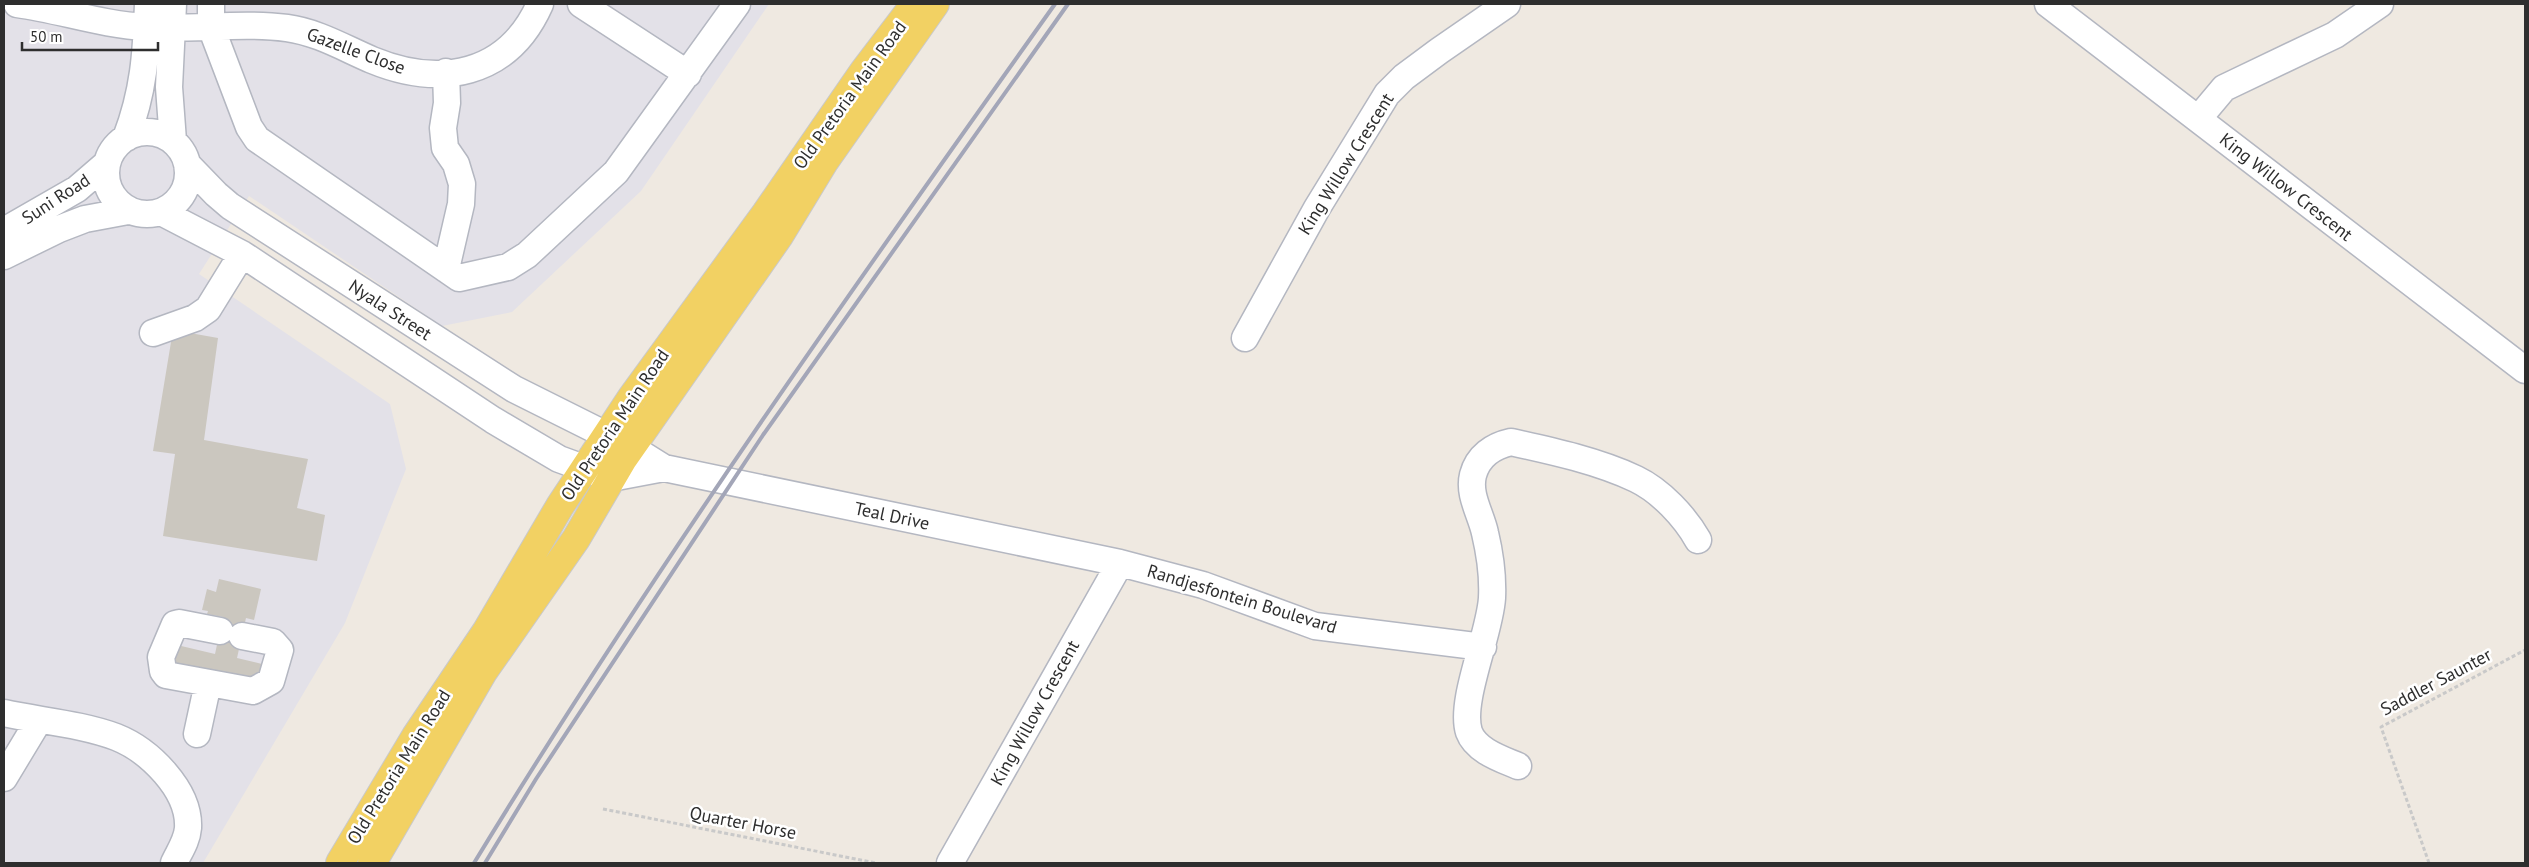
<svg xmlns="http://www.w3.org/2000/svg" width="2529" height="867" font-family="'PT Sans',sans-serif">
<style>
.industrial{fill:#e3e1e8}
.building{fill:#cbc7bf}
.lines{fill:none;stroke-linecap:round;stroke-linejoin:round}
.minor-casing{stroke:#b4b7c1;stroke-width:29}
.major-casing{stroke:#c9c9c9;stroke-width:30}
.path{stroke:#c9c9c9;stroke-width:3;stroke-dasharray:4 2.5;stroke-linecap:butt}
.minor{stroke:#fff;stroke-width:26}
.major{stroke:#f2d163;stroke-width:28}
.rail{stroke:#a3a6b8;stroke-width:4}
.labels{text-anchor:middle;stroke-width:5;stroke-linejoin:round;paint-order:stroke}
.street-label{font-size:18px;fill:#2e2e2e;stroke:#fff}
</style>
<rect width="100%" height="100%" fill="#efe9e1"/>
<!-- industrial -->
<path class="industrial" d="M4,4h765l-128,187 -129,121 -70,14 -193,-130 -50,78 191,130 16,65 -61,154 -142,240h-199z"/>
<!-- building -->
<path class="building" d="M173,330l45,8 -14,102 104,19 -11,49 28,7 -8,46 -154,-25 12,-82 -22,-3z
M219,579l42,10 -7,31 -8,-2 -9,40 25,6 -5,21 -85,-19 5,-21 38,9 8,-37 -16,-3 1,-3 -6,-1 5,-21 9,3z"/>
<g class="lines">
<!-- minor casing -->
<g class="minor-casing">
<path id="minor" d="M17,4c44,6 85,21 130,23 47,3 93,-5 140,1 30,4 57,20 85,32 68,28 136,16 168,-56
M211,4v23l38,100 8,12 202,139 49,-11 19,-12 89,-83 121,-168
M581,4l107,70
M2048,4l477,366
M446,72l1,31 -4,25 2,20 11,16 6,20 -1,20 -15,65
M2198,119l26,-31 111,-53 45,-31
M106 173a41 41 0 1 1 82 0a41 41 0 1 1-82 0Z
M126,138c18,-47 20,-84 22,-134
M173,141l-4,-54 4,-83
M187,164l29,30 14,12 284,183 118,59 32,20 456,95 83,22 112,41 168,21
M161,212l81,42 251,166 66,39 52,19 53,-10
M4,231l73,-42 29,-25
M4,256l55,-27 26,-10 43,-8
M153,333l42,-15 13,-9 34,-55
M1245,338l72,-130 70,-114 17,-17 35,-26 68,-47
M220,631l-41,-8 -4,1 -14,33 2,14 3,4 87,16 18,-10 9,-31 -7,-8 -31,-6
M4,713c37,8 77,11 112,24 33,13 74,53 72,91 -1,13 -9,24 -14,35
M197,734l11,-51
M1518,766c-16,-7 -42,-15 -49,-34 -10,-31 21,-98 23,-134 1,-21 -2,-44 -7,-65 -4,-19 -17,-38 -12,-58 5,-19 20,-29 38,-33 41,9 87,19 125,37 25,12 49,38 62,61
M4,778l35,-58
M950,863l170,-300"/>
</g>
<!-- major casing -->
<g class="major-casing">
<path id="major" d="M340,863l76,-127 70,-104 74,-126 72,-109 134,-184 98,-142 51,-67
M372,863l111,-191 93,-133 47,-80 156,-223 45,-74 111,-158"/>
</g>
<!-- path -->
<path class="path" d="M603,809l273,54
M2429,863l-48,-136 144,-77"/>
<!-- minor -->
<use href="#minor" class="minor"/>
<!-- major -->
<use href="#major" class="major"/>
<!-- rail -->
<path class="rail" d="M474,863c180,-295 380,-577 581,-859
M485,863l51,-84 227,-344 305,-431"/>
</g>
<g class="labels">
<!-- street labels -->
<g class="street-label">
<text transform="translate(356 51) rotate(20)" y="6">Gazelle Close</text>
<text transform="translate(850 95) rotate(-54)" y="6">Old Pretoria Main Road</text>
<text transform="translate(1346 164) rotate(-58)" y="6">King Willow Crescent</text>
<text transform="translate(2286 187) rotate(38)" y="6">King Willow Crescent</text>
<text transform="translate(56 199) rotate(-33)" y="6">Suni Road</text>
<text transform="translate(390 310) rotate(33)" y="6">Nyala Street</text>
<text transform="translate(615 425) rotate(-56)" y="6">Old Pretoria Main Road</text>
<text transform="translate(892 516) rotate(12)" y="6">Teal Drive</text>
<text transform="translate(1242 599) rotate(17)" y="6">Randjesfontein Boulevard</text>
<text transform="translate(2436 682) rotate(-28)" y="6">Saddler Saunter</text>
<text transform="translate(1035 713) rotate(-61)" y="6">King Willow Crescent</text>
<text transform="translate(399 767) rotate(-58)" y="6">Old Pretoria Main Road</text>
<text transform="translate(743 823) rotate(11)" y="6">Quarter Horse</text>
</g>
</g>
<!-- border -->
<rect width="2529" height="867" fill="none" stroke="#2e2e2e" stroke-width="10"/>
<!-- scale -->
<path d="M22 42v8h136v-8" fill="none" stroke="#2e2e2e" stroke-width="2.5"/>
<text x="30" y="42" font-size="15" fill="#2e2e2e" stroke="#ffffff" stroke-width="4" paint-order="stroke">50 m</text>
</svg>
